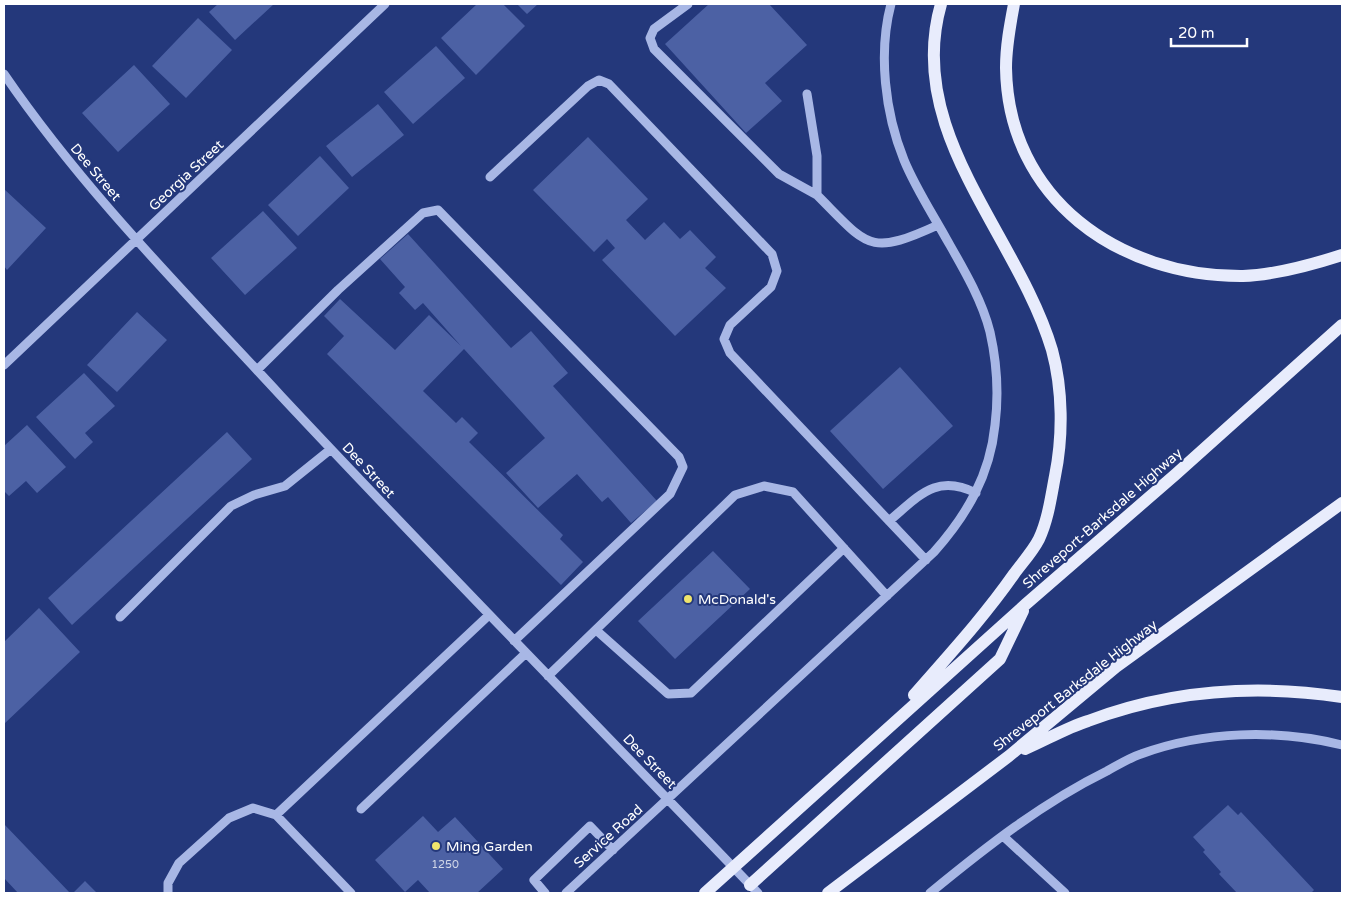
<svg xmlns="http://www.w3.org/2000/svg" width="1346" height="897" font-family="'Varela Round',sans-serif">
<style>
.building{fill:#4c61a4}
.lines{fill:none;stroke-linecap:round;stroke-linejoin:round}
.minor{stroke:#a8b7e5;stroke-width:9}
.major{stroke:#e8ecfc;stroke-width:12}
.poi-dot{fill:#efe46c;stroke:#24387b;stroke-width:2}
.labels{text-anchor:middle;stroke-width:4;stroke-linejoin:round;paint-order:stroke}
.number-label{font-size:11px;fill:#d2d8e8}
.street-label{font-size:14px;fill:#fff;stroke:#24387b}
.poi-label{font-size:14px;fill:#fff;stroke:#24387b;text-anchor:start}
</style>
<rect width="100%" height="100%" fill="#24387b"/>
<!-- building -->
<path class="building" d="M218,4h56l-39,36 -26,-28z
M477,4h26l22,22 -49,49 -35,-37z
M517,4h21l-11,10z
M709,4h60l38,41 -42,38 17,18 -36,32 -81,-89z
M198,18l34,32 -46,48 -34,-32z
M436,46l29,32 -52,46 -29,-32z
M134,65l36,39 -52,48 -36,-39z
M378,104l26,31 -52,42 -26,-31z
M588,137l60,62 -22,21 19,20 19,-18 16,17 10,-9 26,27 -11,11 21,20 -51,48 -73,-76 13,-12 -8,-9 -13,13 -61,-62z
M320,156l29,32 -51,48 -30,-31z
M4,189l42,39 -39,42 -3,-4z
M263,211l34,37 -52,47 -34,-37z
M408,234l103,114 20,-17 37,42 -15,13 104,115 -26,22 -23,-26 -6,5 -25,-28 -39,34 -32,-35 39,-35 -81,-89 -41,42 33,32 6,-6 16,16 -9,9 94,93 -3,4 23,23 -22,23 -234,-231 17,-18 -20,-20 16,-17 55,51 34,-35 32,31 -38,-43 -8,7 -16,-17 6,-6 -25,-28z
M137,312l30,28 -50,52 -30,-27z
M900,367l53,59 -70,63 -53,-58z
M84,373l31,33 -30,27 8,9 -18,17 -39,-42z
M27,425l39,42 -29,26 -11,-12 -17,15 -5,-5v-45z
M227,432l25,27 -180,166 -24,-27z
M713,551l37,38 -75,70 -37,-38z
M39,608l41,44 -76,72v-82z
M1228,805l10,10 3,-3 73,78 -3,3h-74l-18,-19 2,-2 -18,-20 2,-2 -12,-13z
M423,816l15,16 17,-15 48,52 -26,24h-47l-12,-13 -13,12 -30,-32z
M4,824l66,69h-52l-14,-15z
M85,881l12,12h-24z"/>
<g class="lines">
<!-- minor -->
<path class="minor" d="M688,4l-34,25 -4,9 4,11 125,125 38,21
M4,74c80,117 181,218 277,322 157,168 318,331 477,497
M807,94l10,62v39c51,51 51,62 121,30
M490,177l98,-91 11,-6 10,4 163,170 5,17 -6,16 -41,38 -6,14 6,14 196,207
M4,365l381,-361
M257,370l81,-80 85,-77 15,-3 241,247 4,10 -13,27 -156,147
M889,521c30,-25 47,-48 87,-28
M120,617l111,-111 23,-11 31,-9 46,-37
M596,630l72,64 23,-1 153,-145
M548,676l187,-181 29,-9 29,6 94,104
M361,809l165,-156
M276,815l213,-200
M1003,836l62,57
M168,893v-10l11,-20 50,-45 24,-10 23,7 75,78
M545,893l-11,-13 56,-54 23,24
M566,893l368,-341c33,-37 56,-77 61,-127 4,-32 2,-62 -5,-93 -8,-32 -27,-64 -43,-92 -15,-27 -32,-53 -43,-80 -19,-47 -26,-107 -13,-156
M930,893c56,-46 112,-90 177,-122 11,-6 22,-13 34,-17 63,-23 136,-25 201,-9"/>
<!-- major -->
<path class="major" d="M1014,4c-4,21 -8,42 -8,64 2,131 113,209 237,208 32,-1 68,-11 99,-21
M914,695c34,-39 70,-78 100,-121 8,-11 19,-23 25,-35 9,-19 12,-42 16,-63 8,-39 8,-86 -3,-126 -34,-115 -148,-217 -111,-346
M1025,749c21,-9 41,-21 63,-28 82,-31 168,-37 254,-24
M750,885l250,-226 23,-48
M705,893l321,-289 150,-130 166,-149
M828,893l181,-137 107,-89 226,-164"/>
</g>
<!-- markers -->
<g class="poi-dot">
<circle cx="688" cy="599" r="5"/>
<circle cx="436" cy="846" r="5"/>
</g>
<g class="labels">
<!-- number labels -->
<g class="number-label">
<text x="445" y="868">1250</text>
</g>
<!-- street labels -->
<g class="street-label">
<text transform="translate(96 172) rotate(50)" y="5">Dee Street</text>
<text transform="translate(186 175) rotate(-43)" y="5">Georgia Street</text>
<text transform="translate(369 470) rotate(47)" y="5">Dee Street</text>
<text transform="translate(1102 518) rotate(-41)" y="5">Shreveport-Barksdale Highway</text>
<text transform="translate(1075 685) rotate(-38)" y="5">Shreveport Barksdale Highway</text>
<text transform="translate(650 761) rotate(46)" y="5">Dee Street</text>
<text transform="translate(608 836) rotate(-42)" y="5">Service Road</text>
</g>
<!-- poi labels -->
<g class="poi-label">
<text x="698" y="604">McDonald's</text>
<text x="446" y="851">Ming Garden</text>
</g>
</g>
<!-- border -->
<rect width="1346" height="897" fill="none" stroke="#ffffff" stroke-width="10"/>
<!-- scale -->
<path d="M1171 38v8h76v-8" fill="none" stroke="#ffffff" stroke-width="2.5"/>
<text x="1178" y="38" font-size="15" fill="#ffffff" stroke="#24387b" stroke-width="4" paint-order="stroke">20 m</text>
</svg>
